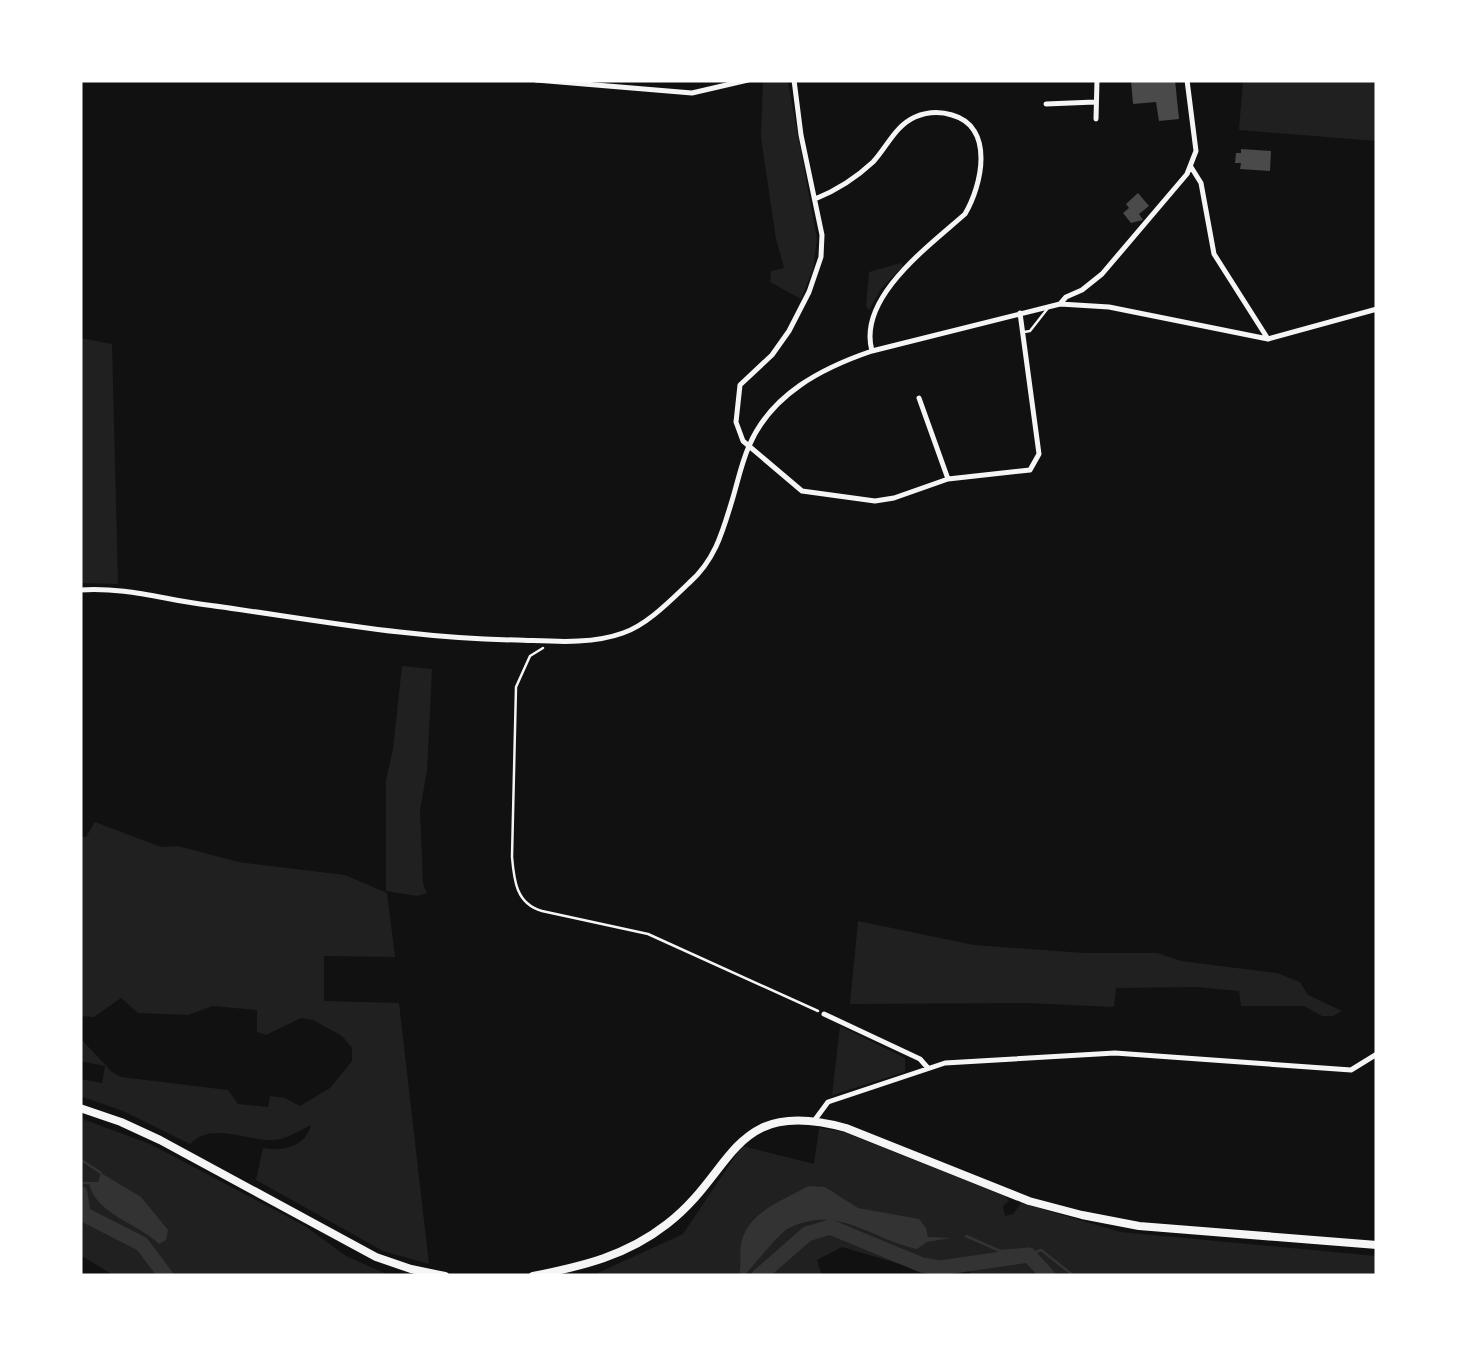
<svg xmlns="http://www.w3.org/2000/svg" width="1457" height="1356" font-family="Rubik,sans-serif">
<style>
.green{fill:#202020}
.water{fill:#333}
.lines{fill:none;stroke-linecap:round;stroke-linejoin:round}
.stream{stroke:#333;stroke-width:2.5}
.river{stroke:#333;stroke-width:15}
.building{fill:#4a4a4a}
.path{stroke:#f5f5f5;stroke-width:2.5}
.service{stroke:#f5f5f5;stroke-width:2.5}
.minor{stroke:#f5f5f5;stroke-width:5}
.primary{stroke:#f5f5f5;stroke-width:8}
</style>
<rect width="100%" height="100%" fill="#111"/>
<!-- green -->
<path class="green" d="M763,80l25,2 29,157 -4,30 -12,30 -31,-17 1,-11 13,-3 -8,-29 -15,-101z
M1243,80h134v61l-138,-11z
M901,263l2,3 -22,23 -12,21 -3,-4 3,-34z
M80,338l32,6 6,240 -38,-1z
M402,666l30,3 -5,102 -7,39 3,74 4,9 -10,3 -31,-5v-111l7,-31z
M95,822l66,25 17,-1 60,16 107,13 42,18 8,64 -71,-1v45l75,2 30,261 -46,-13 -127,-71 7,-32c20,4 43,-2 48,-23 -11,5 -24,14 -37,15 -28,1 -63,-19 -84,4l-67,-33 -43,-15v-17l22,4 3,-17 -25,-5v-20h3l29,31 9,5 107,13 10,14 30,3 2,-11 15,2 15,8 30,-18 22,-27v-13l-10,-12 -29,-16 -12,-2 -35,17 -9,-3v-22l-44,-4 -25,9 -50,-2 -17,-15 -27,19 -14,-1v-179h6z
M858,921l116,24 110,8h73l24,8 96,12 23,9 8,13 34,16 -9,5h-11l-18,-10h-63l-2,-15 -43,-4 -80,1 -2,19 -88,-4 -176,1z
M840,1026l65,32v14l-73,23z
M80,1118l70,26 155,82 41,30 45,20h-276l-35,-21z
M819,1128l25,4 161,64 4,5 -6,5 2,10 8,-2 8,-11 100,29 256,24v20h-407v-9l-43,5 -85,-25 -25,13 5,16h-231l92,-42 59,-88 72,18z"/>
<!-- water -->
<path class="water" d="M101,1173l40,24 27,33 -2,10 -7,4c-21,-21 -65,-30 -70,-62h9z
M808,1186l17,1 33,21 61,11 7,9 2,9 23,1 -24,4 -10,7c-47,-10 -80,-46 -130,-20 -8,5 -34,37 -43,47h-5c3,-12 0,-21 2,-32 7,-33 42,-43 67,-58z"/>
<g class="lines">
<!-- stream -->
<path class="stream" d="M80,1159l21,14
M80,1183h9
M966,1236l34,15 27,-2 2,6 12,-5 33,26"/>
<!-- river -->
<path class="river" d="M80,1193l3,21 59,30 24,32
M759,1276l48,-42 23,-7 92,38 18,3 89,-13 19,21"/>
</g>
<!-- building -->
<path class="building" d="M1175,80l4,39 -20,2 -3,-19 -23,2 -2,-23z
M1241,149l30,2 -1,20 -30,-2 1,-6h-6l1,-10h5z
M1138,193l11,13 -10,8 4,6 -12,3 -8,-10 6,-5 -3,-4z"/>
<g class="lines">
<!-- path -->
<path class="path" d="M543,648l-13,8 -14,31 -4,170c2,23 4,47 30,54l106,23 170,77"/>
<!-- service -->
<path class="service" d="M1024,332l6,-1 18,-23"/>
<!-- minor -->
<path class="minor" d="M536,80l156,13 56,-13
M794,80l7,55 21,100 -1,22 -12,35 -20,39 -17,24 -32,30 -4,37 7,19 59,50 73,10 19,-3 54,-19 82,-9 9,-16 -19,-141
M1046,104l49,-2
M1096,119l1,-39
M1191,167l10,16 13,71 54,85
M815,199c20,-8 42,-22 58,-37 14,-15 22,-36 42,-45 12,-5 24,-6 37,-2 43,12 30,70 13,99 -36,32 -108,84 -93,137
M1060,304l6,-7 16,-7 20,-16 85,-100 9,-23 -9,-71
M919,398l29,81
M80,590c42,-3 79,8 120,14 106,14 210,35 317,36 34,1 73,5 106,-7 24,-8 48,-33 66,-50 25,-22 33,-49 42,-79 6,-19 10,-40 18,-58 22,-52 73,-78 123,-95l188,-47 49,3 159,32 109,-30
M824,1014l96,45 7,8
M814,1121l14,-19 117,-39 170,-10 236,17 26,-16"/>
<!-- primary -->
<path class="primary" d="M80,1108l41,14 39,18 216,117 35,12 34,7
M533,1276c50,-10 93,-20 134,-52 69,-53 64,-128 179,-96l183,73 53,14 57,11 238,19"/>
</g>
<!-- border -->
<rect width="1457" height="1356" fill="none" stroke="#ffffff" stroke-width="165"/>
</svg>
